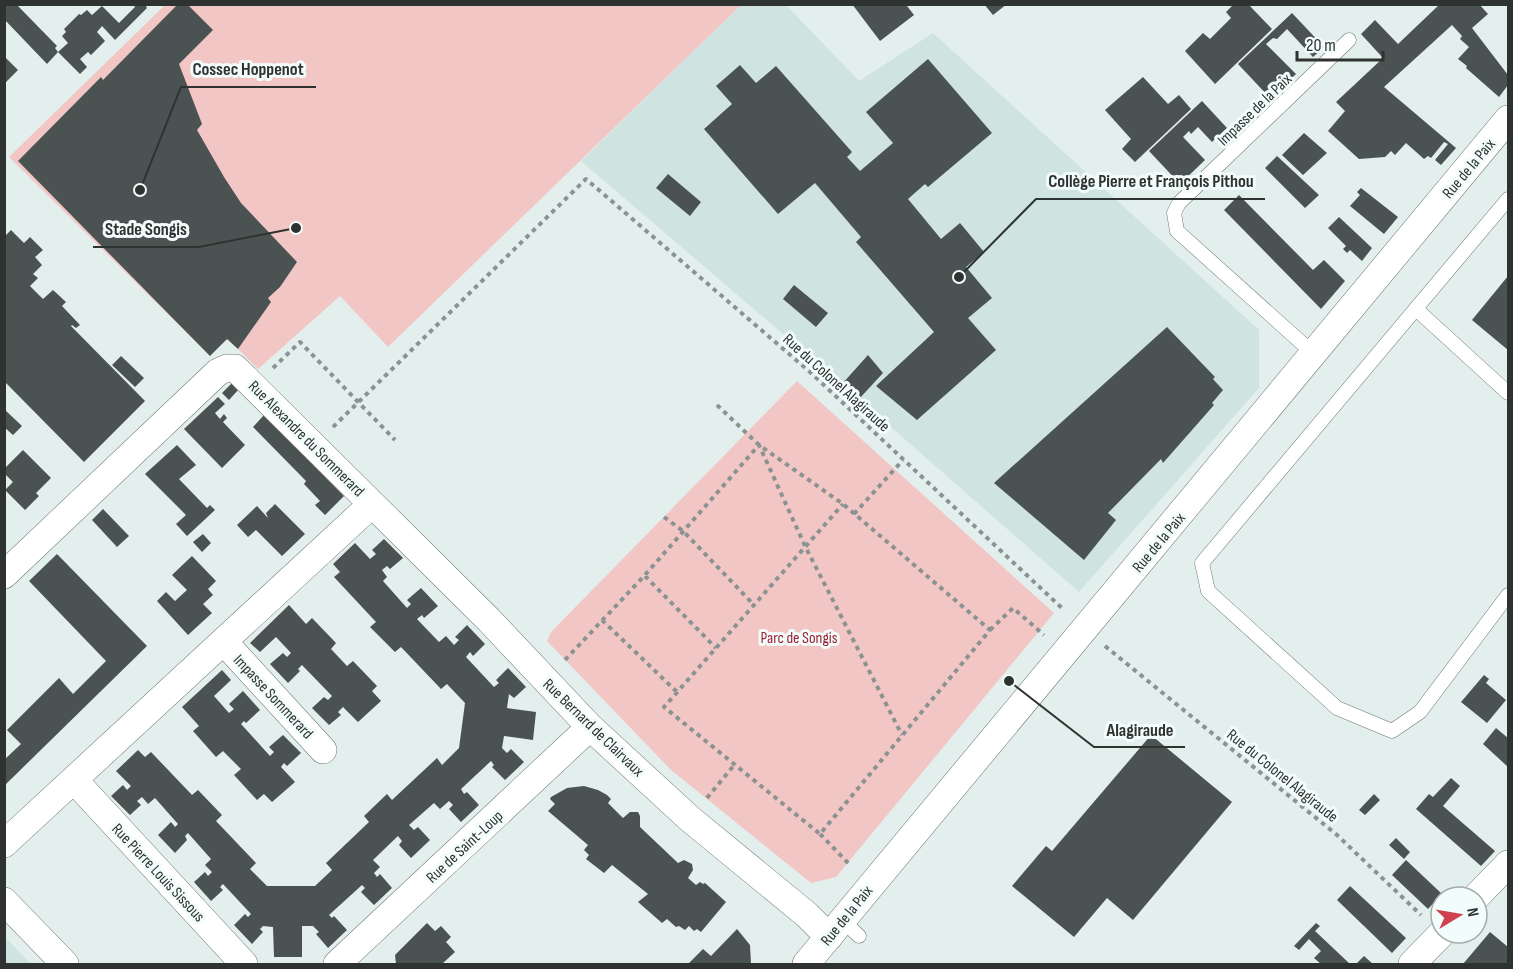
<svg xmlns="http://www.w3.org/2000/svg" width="1513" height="969" font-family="'Sofia Sans Condensed',sans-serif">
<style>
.built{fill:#cfe3e1}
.green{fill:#f3c6c6}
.building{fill:#4a5352}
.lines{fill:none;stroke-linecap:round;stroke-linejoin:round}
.service-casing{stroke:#6d7776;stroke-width:15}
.minor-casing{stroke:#6d7776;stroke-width:28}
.path{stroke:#8a9391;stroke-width:4;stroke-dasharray:4.5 4.5;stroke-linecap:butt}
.service{stroke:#fff;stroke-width:14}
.minor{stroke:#fff;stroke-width:27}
.labels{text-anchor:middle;stroke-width:6;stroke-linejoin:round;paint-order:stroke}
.street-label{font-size:16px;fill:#2e3332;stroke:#f1fcfb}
.park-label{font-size:16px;fill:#9b2033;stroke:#f1fcfb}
.leader{fill:none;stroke:#2e3332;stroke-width:2}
.callout-dot{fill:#2e3332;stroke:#f1fcfb;stroke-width:2}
.callout-label{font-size:18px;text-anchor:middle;font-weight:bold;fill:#2e3332;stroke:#f1fcfb;stroke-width:6;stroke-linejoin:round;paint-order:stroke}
</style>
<rect width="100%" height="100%" fill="#e3efed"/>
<!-- built -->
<path class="built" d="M741,5h45l73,76 74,-48 326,297v58l-180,204 -220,-193 -278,-238z
M4,936l23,24 5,4h-27z"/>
<!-- green -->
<path class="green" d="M165,5h576l-353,342 -48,-51 -82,73 -30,-30 -19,16 -200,-198z
M797,381l257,232 -218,264 -25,6 -140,-113 -124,-129 4,-9z"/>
<!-- building -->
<path class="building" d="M4,4h16l-2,2 39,40 -2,2 3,4 10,-9 -6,-7 4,-4 -2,-3 15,-15 2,1 6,-5 5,5 10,-9 17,17 16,-16 -2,-3h15l-2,2 1,2 -32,32 -13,-14 -5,6 8,9 -14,14 -3,-3 -8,7 7,8 -7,7 -22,-22 -11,12 -43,-45z
M178,4h9l26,26 -34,34 23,60 -5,6 27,47 17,26 56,59 -17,25 -12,11 3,4 -33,47 -11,-10 -17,17 -192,-195 83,-84 2,3z
M852,4h58l-3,2 7,9 -34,26z
M984,4h23l-14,11z
M1234,4h14l24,25 -57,55 -30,-33 18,-18 7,6 21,-21 -5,-6z
M1440,4h39l9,10 -16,14 36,47v10l-9,12 -33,-29 1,-2 -9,-7 11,-12 -9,-8 2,-3 -10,-11 -68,62 72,61 -15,17 -6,-5 13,-16 -4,-2 -13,16 -3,-2 -4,3 -18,-16 -11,12 -4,-4 -6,6 -26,2 -31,-28 17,-20 -9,-9 47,-44 -22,-24 14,-14 23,24z
M1292,13l32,34 -11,10 -26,-28 -10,10 -4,-1 -7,6 30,30 -26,24 -32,-34z
M4,56l14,14 -14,14z
M928,59l64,74 -64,54 -3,-3 -17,15 33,40 19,-16 24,29 -18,15 26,31 -24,20 28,32 -79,70 -41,-34 58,-54 -78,-90 5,-5 -46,-54 -37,31 -74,-85 28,-25 -16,-18 24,-21 16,18 20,-17 76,86 -5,5 13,14 33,-28 -27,-31z
M1143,77l25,27 11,-9 12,14 -56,53 -13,-13 9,-10 -26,-29z
M1202,101l25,27 -15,14 -14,-15 -7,7 -2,-3 -6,6 22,23 -25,24 -31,-33z
M1304,133l23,20 -24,22 -21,-20z
M1277,156l42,39 -14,13 -40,-40z
M668,174l33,28 -11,14 -34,-28z
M1361,188l37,29 -14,17 -34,-28 10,-11 -3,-3z
M1239,195l74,75 11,-10 21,21 -24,28 -97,-99z
M1339,217l33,31 -10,13 -12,-11 -3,3 -4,-4 3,-3 -18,-18z
M11,230l13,13 6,-6 13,13 -8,7 7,8 -9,9 5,4 -8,8 13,13 10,-9 13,12 -4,4 18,19 -4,3 -4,-3 -1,1 74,75 -61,61 -80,-81v-144z
M1508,276v74l-36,-30z
M794,285l34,28 -12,14 -33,-28z
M1167,327l48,50 -2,2 10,11 -11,13 2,2 -51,58 -2,-4 -53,54 8,7 -32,40 -90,-77z
M868,355l15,18 -24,26 -17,-15z
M121,356l23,22 -9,9 -23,-22z
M233,382l6,7 -10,11 -7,-7z
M218,397l7,7 -10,9 5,6 4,-5 3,4 -4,4 22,23 -23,23 -38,-39z
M4,409l18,17 -9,9 -9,-8z
M264,415l80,81 -19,19 -10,-10 5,-4 -16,-17 2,-3 -53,-54z
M177,445l19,20 -17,14 28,29 3,-3 5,5 -28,26 -11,-12 10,-9 -41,-41z
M23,450l28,28 -15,15 3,3 -14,14 -20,-20 8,-8 -9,-9v-4z
M275,504l30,30 -23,22 -26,-26 -8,7 -11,-12 20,-19 11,12 -2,-5z
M103,509l26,27 -12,11 -25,-27z
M203,534l8,9 -9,9 -9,-10z
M384,539l19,19 -13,11 -3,-3 -5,4 5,7 -4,4 24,27 4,-4 -4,-4 14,-12 17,18 -14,12 -2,-3 -5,4 22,23 7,-6 8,9 5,-5 -4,-3 12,-12 18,19 -12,12 -3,-4 -4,5 28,30 5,-4 -3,-3 12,-12 18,19 -12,11 -5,-4 -2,14 29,4 -3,28 -29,-4 -2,12 5,5 4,-4 13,13 -19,18 -13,-13 2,-2 -3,-4 -30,28 3,5 3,-2 12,13 -18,17 -12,-13 4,-4 -4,-4 -9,8 -6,-6 -25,22 5,5 4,-3 12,13 -19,18 -12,-13 3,-4 -4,-5 -25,24 7,7 -6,6 3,4 3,-3 12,14 -18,17 -13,-13 4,-4 -3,-3 -33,30 3,3 2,-2 13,14 -19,18 -12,-14 3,-2 -6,-6h-11v31h-28l-1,-30 -10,-1 -3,3 3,3 -11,12 -18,-19 11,-11 3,3 3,-3 -28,-30 -3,3 3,3 -12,11 -17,-19 11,-10 3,4 4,-4 -7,-7 6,-6 -23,-26 -3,3 2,4 -12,13 -17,-18 13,-13 4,5 3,-3 -23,-26 -7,6 -6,-7 -5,4 4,4 -11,10 -19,-19 12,-11 4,5 4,-4 -15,-15 22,-21 7,7 6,-5 41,43 6,-5 24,25 -6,6 40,42 -6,6 17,17h48l17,-16 -6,-7 43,-41 -5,-6 23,-22 5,6 45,-42 5,7 17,-17 6,-45 -18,-19 -6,5 -40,-42 -6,5 -25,-25 6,-5 -42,-45 6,-5 -7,-8 22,-21 15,16 6,-5 -4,-4z
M57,554l90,92 -143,140v-26l17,-16 -14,-14 52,-52 14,16 33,-33 -77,-80z
M192,556l24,25 -8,8 5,6 -10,9 9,9 -24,22 -31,-34 9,-9 9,9 12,-11 -15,-15z
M289,605l17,19 6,-6 24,25 -5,6 16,17 6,-5 24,25 -5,5 9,10 -23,21 -15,-15 -5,5 3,3 -12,10 -17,-17 12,-11 4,3 4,-4 -30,-31 -4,4 2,2 -12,12 -18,-19 13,-11 4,4 4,-4 -15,-16 -16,15 -10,-9z
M222,670l9,10 -17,16 15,17 5,-4 -5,-5 14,-13 17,19 -14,13 -2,-2 -3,3 29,32 4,-4 -5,-5 14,-12 18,18 -14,13 -3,-3 -3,4 14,15 -23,20 -8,-8 -7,6 -23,-25 7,-6 -18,-18 -7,6 -23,-26 6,-5 -17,-19z
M1484,675l5,4 -3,4 20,17 -19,23 -26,-21z
M1496,728l12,10v29l-25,-23z
M1151,735l81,67 -99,118 -26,-22 -33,39 -62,-51 34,-40 6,5z
M1451,778l9,8 -17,20 52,45 -14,15 -65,-57 13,-15 4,3z
M584,786l14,4 9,5 4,4 -3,4 15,15 7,-6h8l2,4v11l38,36 6,-3 8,4 1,6 -5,8 8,7 4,-3 3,2 2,-1 21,19 -25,30 -4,-3 -3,2 -5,-5 -4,4 -6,-4 -3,1 -9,-8 -5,4 -24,-21 10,-8 -36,-29 -8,8 -18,-14 3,-4 -5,-5 4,-5 -40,-34 7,-7 -5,-5 1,-2 16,-9z
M1374,794l6,6 -15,15 -6,-5z
M1396,838l14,14 -6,7 -15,-14z
M1406,860l36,34 -14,15 -36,-34z
M1350,886l56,52 -14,15 -55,-53z
M427,923l8,8 6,-5 10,11 -5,5 9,10 -13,12h-46l-1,-9z
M1316,923l4,3 -5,5 35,33h-29l-7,-6 7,-7 -12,-12 -10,11 -5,-4z
M737,929l13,16 1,19h-63l15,-15 8,7z
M1490,932l18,15v17h-45z
M1364,956l9,8h-17z"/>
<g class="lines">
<!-- service casing -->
<g class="service-casing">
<path id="service" d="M1508,199l-306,364 6,28 129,117 55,23 28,-19 88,-117
M1416,309l92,84
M1314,354l-137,-123 -3,-18 5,-10 170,-163
M842,920l17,16"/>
</g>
<!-- minor casing -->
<g class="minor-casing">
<path id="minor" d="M4,575l214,-203 9,-4h8l254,252 101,107 100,92 117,96 22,22
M224,642l99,108
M74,780l170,184
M4,844l368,-340
M1476,897l32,-33
M4,901l61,63
M337,964l253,-237
M806,964l702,-845
M1412,964l30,-31"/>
</g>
<!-- path -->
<path class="path" d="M273,368l27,-26 95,98
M717,405l42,40 84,59 147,126 -170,204 -156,-127 179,-203
M333,427l253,-248 224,193 254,238
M854,514l49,-54
M664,517l19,14 71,74
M645,576l71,72
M602,620l75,72
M990,630l23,-22 31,27
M1105,646l232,189 84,80
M565,660l80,-85 114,-130 46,101 97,189
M707,798l28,-34
M820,834l31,32"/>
<!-- service -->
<use href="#service" class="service"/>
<!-- minor -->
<use href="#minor" class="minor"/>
</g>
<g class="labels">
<!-- street labels -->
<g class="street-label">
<text transform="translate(1254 109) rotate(-44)" y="6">Impasse de la Paix</text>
<text transform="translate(1468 168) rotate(-50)" y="6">Rue de la Paix</text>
<text transform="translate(837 382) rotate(42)" y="6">Rue du Colonel Alagiraude</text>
<text transform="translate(307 438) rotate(45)" y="6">Rue Alexandre du Sommerard</text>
<text transform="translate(1158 542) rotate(-50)" y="6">Rue de la Paix</text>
<text transform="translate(274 696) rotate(47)" y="6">Impasse Sommerard</text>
<text transform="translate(594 727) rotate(44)" y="6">Rue Bernard de Clairvaux</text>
<text transform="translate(1283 775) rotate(39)" y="6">Rue du Colonel Alagiraude</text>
<text transform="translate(464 846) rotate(-43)" y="6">Rue de Saint-Loup</text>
<text transform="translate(159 872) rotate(47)" y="6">Rue Pierre Louis Sissous</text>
<text transform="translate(846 915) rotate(-51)" y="6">Rue de la Paix</text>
</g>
<!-- park labels -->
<g class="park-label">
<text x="799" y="643">Parc de Songis</text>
</g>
</g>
<!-- callouts -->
<path class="leader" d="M140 190L181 87H316M959 277L1036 199H1265M296 228L199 247H93M1009 681L1094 747H1185"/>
<g class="callout-dot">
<circle cx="140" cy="190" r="6"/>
<circle cx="959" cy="277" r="6"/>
<circle cx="296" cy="228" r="6"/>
<circle cx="1009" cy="681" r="6"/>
</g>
<g class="callout-label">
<text x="248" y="75">Cossec Hoppenot</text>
<text x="1151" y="187">Collège Pierre et François Pithou</text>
<text x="146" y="235">Stade Songis</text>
<text x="1140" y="736">Alagiraude</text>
</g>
<!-- border -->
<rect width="1513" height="969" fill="none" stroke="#2e3332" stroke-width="12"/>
<!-- north arrow -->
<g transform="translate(1459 915) rotate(79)"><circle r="28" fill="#f1fcfb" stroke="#a3acab" stroke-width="1.5"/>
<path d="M0-4.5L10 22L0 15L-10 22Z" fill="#d14051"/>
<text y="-9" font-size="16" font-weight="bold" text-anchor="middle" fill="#2e3332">N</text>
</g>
<!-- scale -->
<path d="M1297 51v9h86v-9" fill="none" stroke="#2e3332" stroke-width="3"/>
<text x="1306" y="51" font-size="18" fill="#2e3332" stroke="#f1fcfb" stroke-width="4.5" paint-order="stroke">20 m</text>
</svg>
